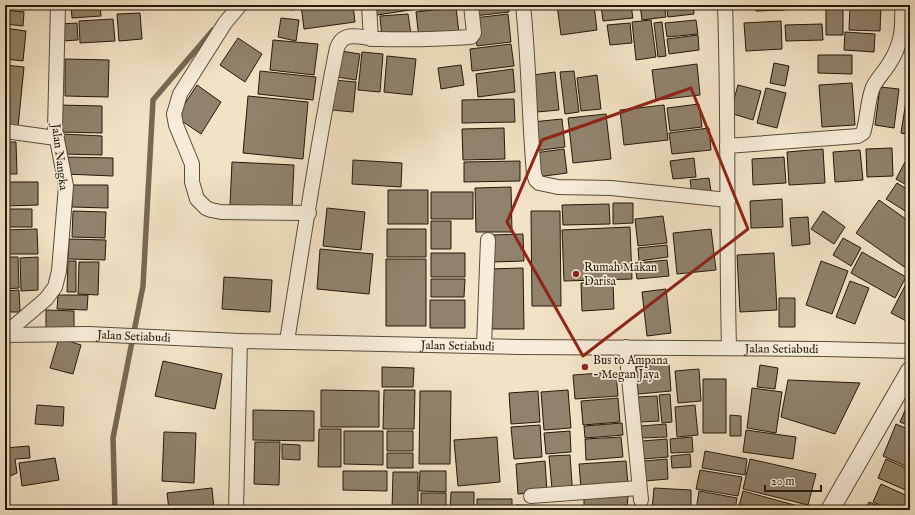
<svg xmlns="http://www.w3.org/2000/svg" width="915" height="515" font-family="'IM FELL English',serif">
<style>
.lines{fill:none;stroke-linecap:round;stroke-linejoin:round}
.stream{stroke:#766954;stroke-width:5.5}
.building{fill:#90826c;stroke:#24190a}
.minor-casing{stroke:#584c39;stroke-width:16}
.tertiary-casing{stroke:#584c39;stroke-width:20}
.minor{stroke:#f7edda;stroke-width:14}
.tertiary{stroke:#f7edda;stroke-width:18}
.marked{fill:none;stroke:#8f2418;stroke-width:3;stroke-linejoin:round}
.poi-dot{fill:#8f2418;stroke:#f7edda;stroke-width:1.5}
.labels{text-anchor:middle;stroke-width:3.5;stroke-linejoin:round;paint-order:stroke}
.street-label{font-size:12px;fill:#24190a;stroke:#f7edda}
.poi-label{font-size:12px;fill:#24190a;stroke:#f7edda;text-anchor:start}
</style>
<rect width="100%" height="100%" fill="#f3e3c6"/>
<filter id="stains"><feTurbulence type="fractalNoise" baseFrequency=".005" numOctaves="4"/><feColorMatrix values="0 0 0 0 .2 0 0 0 0 .09 0 0 0 0 .02 0 0 0 .5 -.17"/></filter>
<radialGradient id="worn" r=".72"><stop offset=".6" stop-color="#630" stop-opacity="0"/><stop offset="1" stop-color="#630" stop-opacity=".3"/></radialGradient>
<g class="lines">
<!-- stream -->
<path class="stream" d="M115,510l-2,-72 30,-152 10,-186 60,-70"/>
</g>
<!-- building -->
<path class="building" d="M5,5h20v5l-20,-2z
M71,5h29l1,11 -29,2z
M105,5h30v2l-30,2z
M280,5h13v5l-14,-2z
M301,5h52l2,17 -51,7z
M375,5h41l1,4 -40,6z
M420,5h36v1l-35,4z
M473,5h35l1,7 -35,4z
M557,5h37l3,25 -36,5z
M601,5h30l2,13 -30,3z
M640,5h24l2,12 -24,3z
M666,5h27l1,9 -26,3z
M755,5h30v5l-29,1z
M850,5h31l-1,26 -31,-1z
M456,7l3,26 -40,6 -3,-27z
M826,8h17v27h-17z
M5,10l19,2 -1,14 -18,-2z
M140,13l2,26 -23,2 -2,-27z
M408,14l3,21 -29,3 -2,-22z
M508,14l3,28 -34,4 -3,-28z
M281,18l18,2 -3,21 -18,-4z
M113,19l2,22 -35,2 -1,-22z
M651,20l5,37 -20,3 -4,-38z
M696,20l2,14 -31,3 -2,-14z
M781,21l1,28 -36,2 -2,-28z
M662,22l4,34 -8,1 -4,-34z
M77,23l1,17 -16,1 -1,-17z
M630,23l2,20 -22,2 -3,-20z
M822,24l1,16 -37,1 -1,-16z
M5,28l21,3 -3,30 -18,-2z
M845,32l30,2 -1,18 -30,-2z
M698,35l1,15 -30,4 -2,-15z
M238,38l24,16 -17,28 -25,-17z
M273,40l45,4 -4,31 -44,-5z
M511,44l3,22 -42,5 -2,-22z
M341,51l19,3 -4,26 -19,-3z
M362,52l21,2 -3,38 -22,-2z
M818,55h34v19l-34,-1z
M387,56l29,3 -4,36 -28,-3z
M65,59l44,1 -1,37 -43,-1z
M774,63l15,3 -4,20 -15,-3z
M697,64l3,31 -44,5 -4,-30z
M5,65l19,2 -6,60 -13,-1z
M461,65l3,20 -23,4 -3,-21z
M513,69l2,23 -37,5 -2,-23z
M910,69v23h-3z
M260,71l56,6 -3,23 -55,-6z
M574,71l5,41 -14,2 -5,-42z
M555,72l4,38 -22,2 -4,-37z
M597,75l4,34 -20,2 -4,-33z
M334,80l22,2 -3,30 -21,-2z
M852,83l3,42 -33,2 -3,-42z
M197,85l24,17 -20,32 -25,-17z
M738,85l23,6 -8,29 -23,-7z
M880,87l19,2 -5,39 -19,-3z
M766,88l20,5 -9,35 -20,-5z
M248,96l60,6 -5,57 -60,-6z
M514,99l1,23 -53,1v-23z
M906,101l4,1v33l-9,-2z
M699,104l3,23 -32,4 -3,-23z
M59,105l43,1v27l-44,-1z
M664,105l4,35 -44,5 -4,-35z
M606,114l5,45 -38,4 -5,-45z
M562,119l3,28 -30,4 -3,-29z
M504,128l1,31 -42,1 -1,-31z
M709,128l2,22 -39,4 -3,-21z
M63,134l39,2v19l-40,-1z
M5,142h11l1,32h-12z
M892,148l1,28 -26,1 -1,-28z
M564,149l3,24 -30,4 -3,-24z
M823,149l2,34 -36,2 -2,-33z
M860,150l3,30 -28,2 -2,-30z
M65,157l48,1v18l-48,-2z
M784,157l2,26 -33,2 -1,-26z
M694,158l2,19 -23,2 -3,-18z
M353,160l49,3 -1,24 -49,-3z
M520,161v20l-56,1v-20z
M232,162l62,3 -2,43 -62,-3z
M905,162l5,2v23l-14,-8z
M709,178l2,13 -19,2 -2,-13z
M5,182h33v23l-33,1z
M897,183l13,8v23l-24,-15z
M72,185h36v23l-36,-1z
M511,187l1,45h-36l-1,-44z
M388,190h40v34h-40z
M431,192h42v27h-42z
M782,199l1,28 -32,1 -1,-27z
M879,200l31,22v49l-54,-38z
M613,203h20v20l-20,1z
M609,204l1,20 -47,1 -1,-20z
M327,208l38,4 -4,38 -38,-4z
M5,209h27v18h-27z
M73,211l33,1 -1,26 -33,-1z
M531,211h29l1,95h-29z
M823,211l22,16 -11,17 -23,-15z
M663,216l4,27 -29,3 -3,-27z
M808,217l2,27 -18,2 -2,-28z
M431,221h20v28h-20z
M630,227l2,52 -68,2 -2,-51z
M37,229l1,25h-33v-24z
M387,229h39v28h-39z
M711,229l5,41 -39,4 -4,-41z
M523,234l1,27 -32,1 -1,-27z
M843,238l18,10 -10,18 -18,-11z
M69,239l37,1 -1,20 -37,-1z
M667,245l1,12 -29,4 -1,-13z
M320,249l53,5 -4,40 -52,-5z
M862,252l44,25 -11,21 -44,-25z
M431,253h34v24h-34z
M774,253l3,57 -37,2 -3,-57z
M5,257h13l1,31 -14,1z
M38,257v33l-17,1 -1,-33z
M386,259h40v67h-40z
M667,260l2,16 -32,3 -2,-16z
M68,261h8v31h-9z
M821,261l27,10 -16,43 -26,-9z
M79,262h20l-1,33 -20,-1z
M523,268l1,61h-35l-1,-60z
M224,277l48,3 -2,32 -48,-3z
M909,278h1v45l-19,-10z
M431,279h34l-1,18h-33z
M850,281l19,7 -14,36 -19,-7z
M613,282l1,27 -32,2 -1,-28z
M666,289l5,44 -24,3 -5,-44z
M19,290l1,22h-15v-21z
M58,295h30l-1,15 -30,-1z
M779,298h16v29h-16z
M430,300h35v28h-35z
M46,310l28,1v18h-28z
M59,338l22,7 -8,29 -23,-6z
M163,361l59,13 -7,35 -60,-13z
M669,364l2,27 -33,3 -2,-27z
M760,365l18,3 -3,21 -18,-2z
M382,367l32,1 -1,19h-31z
M699,369l2,32 -23,2 -3,-32z
M616,372l2,24 -43,3 -2,-24z
M703,379h23v54h-23z
M788,380l72,3 -25,51 -54,-17z
M752,388l30,4 -6,41 -29,-5z
M321,390l58,1v36h-58z
M384,390h31l-1,39h-31z
M568,390l3,38 -27,2 -3,-38z
M420,391h31l-1,73h-31z
M538,391l2,31 -29,2 -2,-31z
M670,394l2,28 -10,1 -3,-28z
M657,396l2,25 -19,1 -2,-25z
M618,398l2,24 -37,3 -2,-24z
M910,399v27l-10,-4z
M37,405l27,2 -1,19 -28,-2z
M695,405l3,30 -21,2 -2,-30z
M253,410l61,1v30l-61,-1z
M730,415l11,1v20h-11z
M622,423l1,12 -38,3 -1,-12z
M666,424l1,13 -25,1 -1,-12z
M896,424l14,6v38l-27,-12z
M540,425l2,32 -28,2 -3,-32z
M319,429h22v38h-23z
M746,430l50,7 -3,22 -50,-7z
M344,431h39v34l-39,-1z
M387,431h26v20h-26z
M570,431l1,21 -25,2 -2,-21z
M164,432l32,1 -2,50 -32,-2z
M497,437l3,45 -42,4 -4,-46z
M621,437l2,20 -37,3 -1,-21z
M692,437l1,15 -22,1 -1,-14z
M667,439l1,18 -25,2 -1,-18z
M255,442h25l-1,43 -25,-1z
M282,444l18,1v15l-18,-1z
M29,446l1,12 -15,1 2,14 -9,4 -3,-29z
M705,451l42,8 -2,16 -43,-7z
M387,453h26v15h-26z
M690,454l1,13 -19,1 -1,-12z
M570,455l3,43 -20,2 -4,-44z
M55,458l4,22 -37,6 -3,-23z
M667,459l1,20 -23,2 -1,-20z
M750,459l66,15 -8,31 -65,-16z
M886,459l24,11v22l-32,-14z
M545,461l2,31 -29,2 -2,-30z
M626,461l2,24 -47,4 -2,-25z
M700,470l42,7 -4,19 -42,-7z
M343,471h44v20l-44,-1z
M420,471h26v21l-27,-1z
M393,472h25v38h-26z
M881,484l29,13v13h-19l-18,-8z
M212,488l2,22h-45l-2,-17z
M654,488l37,2v20h-39z
M699,491l38,7 -2,12h-39z
M743,491l55,15 -2,4h-58z
M451,492h23v18h-24z
M421,493h25v17h-25z
M584,494h44l-1,16h-43z
M477,499h35v11h-35z
M869,502l19,8h-23z
M516,505l38,1v4h-38z"/>
<g class="lines">
<!-- minor casing -->
<g class="minor-casing">
<g id="minor">
<path d="M240,5l-15,18 -45,71 -6,20 2,11 16,39v18l5,17 9,9 5,2 10,2 88,1"/>
<path d="M369,5l2,34"/>
<path d="M523,5c6,56 6,113 11,169l2,6 3,3 19,4 53,1 117,12"/>
<path d="M725,5c4,114 1,229 4,343"/>
<path d="M5,131l51,7"/>
<path d="M727,146l131,-10 5,-3c5,-15 4,-31 10,-46 4,-8 11,-15 16,-23 13,-20 14,-36 13,-59"/>
<path d="M5,334l41,-35 9,-12 4,-16 7,-85 -11,-57 3,-124"/>
<path id="s1" d="M5,335l83,-1 152,7 280,6 303,2 87,2"/>
<path d="M287,341c16,-98 30,-196 50,-293 2,-5 4,-9 10,-11 9,-3 22,2 31,2 32,1 62,0 93,-2l3,-4 -3,-28"/>
<path d="M484,346l4,-106"/>
<path d="M626,347l15,153"/>
<path d="M531,496l108,-8"/>
<path d="M236,510l4,-169"/>
</g>
</g>
<!-- tertiary casing -->
<g class="tertiary-casing">
<path id="tertiary" d="M830,510l80,-139"/>
</g>
<!-- minor -->
<use href="#minor" class="minor"/>
<!-- tertiary -->
<use href="#tertiary" class="tertiary"/>
</g>
<!-- marked area -->
<path class="marked" d="M691,88l57,141 -165,127 -76,-134 35,-82z"/>
<!-- markers -->
<g class="poi-dot">
<circle cx="576" cy="274" r="4"/>
<circle cx="585" cy="367" r="4"/>
</g>
<g class="labels">
<!-- street labels -->
<g class="street-label">
<text transform="translate(60 157) rotate(83)" y="4">Jalan Nangka</text>
<text dy="4" stroke="none"><textPath href="#s1" startOffset="129">Jalan Setiabudi</textPath></text>
<text dy="4" stroke="none"><textPath href="#s1" startOffset="453">Jalan Setiabudi</textPath></text>
<text dy="4" stroke="none"><textPath href="#s1" startOffset="777">Jalan Setiabudi</textPath></text>
</g>
<!-- poi labels -->
<g class="poi-label">
<text x="584" y="271">Rumah Makan<tspan x="584" dy="14">Darisa</tspan></text>
<text x="593" y="364">Bus to Ampana<tspan x="593" dy="14">- Megan Jaya</tspan></text>
</g>
</g>
<!-- margin -->
<rect width="915" height="515" fill="none" stroke="#f3e3c6" stroke-width="20"/>
<rect x="6" y="6" width="903" height="503" fill="none" stroke="#24190a" stroke-width="2"/>
<rect x="10" y="10" width="895" height="495" fill="none" stroke="#24190a"/>
<!-- scale -->
<path d="M765 485v6h56v-6" fill="none" stroke="#24190a" stroke-width="2"/>
<text x="771" y="485" font-size="12" fill="#24190a" stroke="#f7edda" stroke-width="3" paint-order="stroke">20 m</text>
<rect width="100%" height="100%" filter="url(#stains)"/>
<rect width="100%" height="100%" fill="url(#worn)"/>
</svg>
